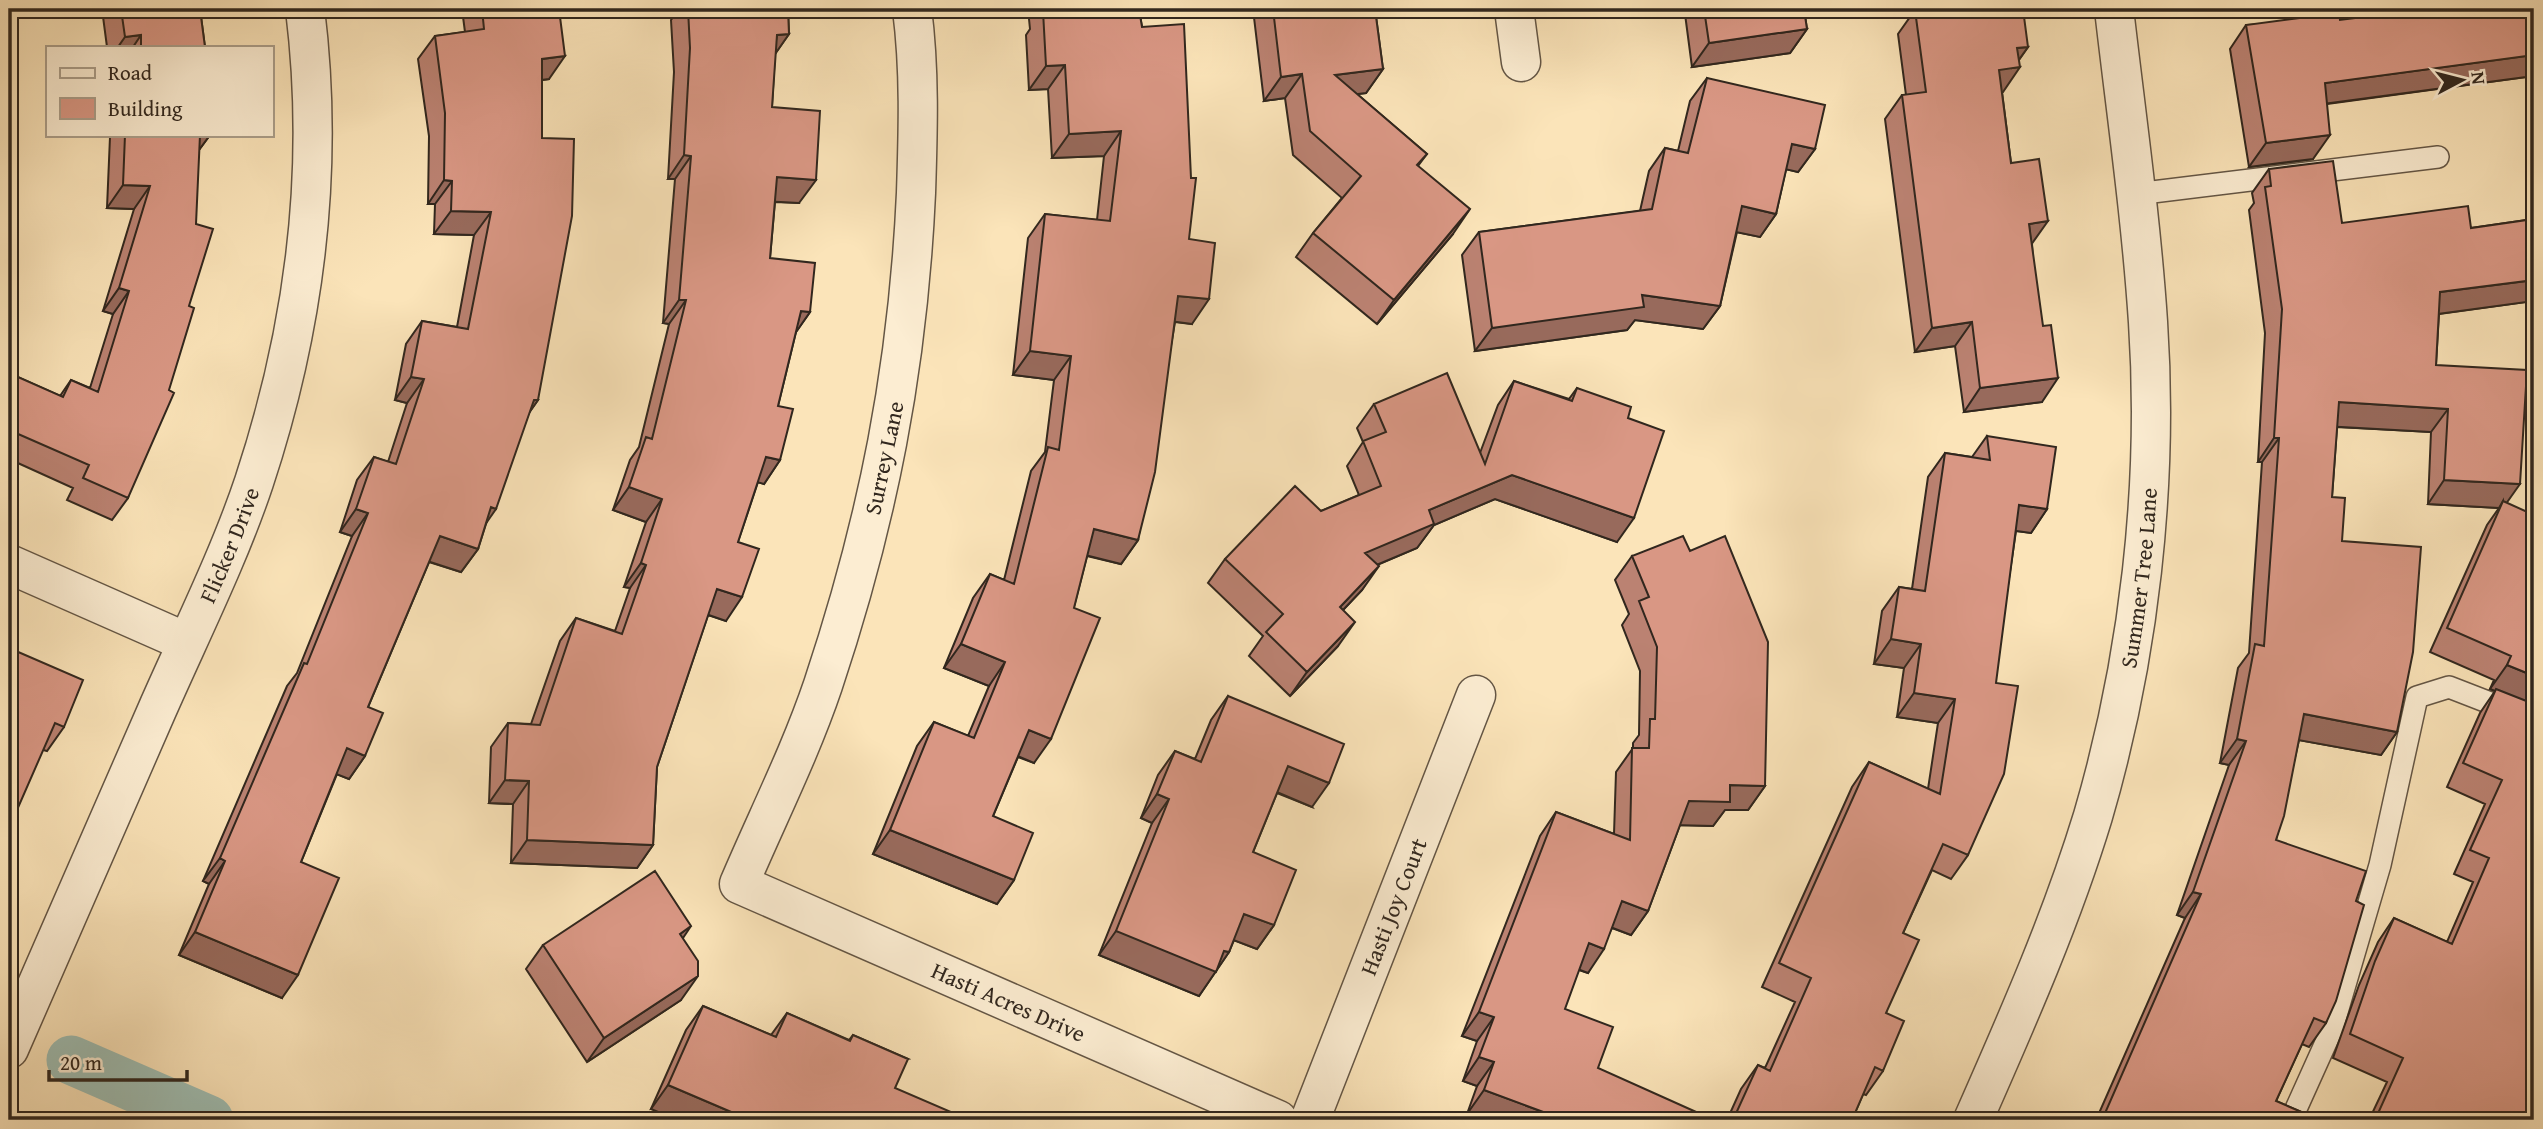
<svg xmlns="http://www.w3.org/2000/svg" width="2543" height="1129" font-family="'Gentium Book Plus',serif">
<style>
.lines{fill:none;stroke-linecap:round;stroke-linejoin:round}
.canal{stroke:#9fbeb3;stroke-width:49}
.service-casing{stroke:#645645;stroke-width:24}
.minor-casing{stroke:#645645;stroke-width:41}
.service{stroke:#fcedd2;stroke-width:21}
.minor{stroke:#fcedd2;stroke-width:38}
.wall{fill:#bb8272;stroke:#31271e;stroke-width:2}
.shaded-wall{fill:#986a5c;stroke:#31271e;stroke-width:2}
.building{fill:#d99784;stroke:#31271e;stroke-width:2}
.labels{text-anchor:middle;stroke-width:5;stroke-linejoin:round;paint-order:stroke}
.street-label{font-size:23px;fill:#31271e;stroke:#fcedd2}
</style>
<rect width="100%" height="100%" fill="#fbe4b9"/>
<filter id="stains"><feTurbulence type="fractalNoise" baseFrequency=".00286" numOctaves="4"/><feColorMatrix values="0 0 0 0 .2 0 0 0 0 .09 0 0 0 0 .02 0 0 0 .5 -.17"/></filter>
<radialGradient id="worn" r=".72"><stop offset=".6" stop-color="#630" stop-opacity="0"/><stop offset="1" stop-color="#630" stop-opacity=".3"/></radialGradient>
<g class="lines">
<!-- canal -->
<path class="canal" d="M71,1060l138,60"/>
<!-- service casing -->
<g class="service-casing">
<path id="service" d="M2136,194l302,-37
M2291,1120l41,-91 48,-164 37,-168 32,-10 85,33"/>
</g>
<!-- minor casing -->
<g class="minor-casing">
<g id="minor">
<path id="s1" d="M912,9c8,61 6,123 4,184 -8,175 -38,327 -93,492 -23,68 -56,133 -84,199l539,236"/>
<path d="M1514,9l7,53"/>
<path d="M9,564l177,78"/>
<path id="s2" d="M9,1049c49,-113 98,-226 148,-339 32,-73 72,-153 97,-228 51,-154 71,-312 51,-473"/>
<path id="s3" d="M1310,1120l166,-425"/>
<path id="s4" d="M1973,1120c44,-100 88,-199 120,-304 46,-157 66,-330 55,-494 -7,-105 -22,-209 -34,-313"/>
</g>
</g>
<!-- service -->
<use href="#service" class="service"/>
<!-- minor -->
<use href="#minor" class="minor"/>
</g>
<!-- wall -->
<path class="wall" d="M102,9h98l5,38h-98z
M462,9h97l-10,70 -7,1 -4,320 -9,13 -43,111 -8,25 -17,23 -32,-10 -61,145 -3,49 -16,23 -12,-5 -36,88 -19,136 -103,-43 30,-71 -6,-3 84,-195 10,-13 55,-137 -12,-4 17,-52 17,-23 14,5 19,-59 -12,-3 11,-56 16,-23 35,6 17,-92 -40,-1 1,-30h-7l1,-68 -11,-77 17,-23 30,-4z
M679,9h109l1,25 -14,20 -3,53 27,96 -24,-1 -5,56 40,54 -14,20 -18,74 2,54 -16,24 -6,-2 -20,60 -12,79 -18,-6 -51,152 -4,78 -16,23 -126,-5 2,-59 -24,-1 2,-56 17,-24 23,1 29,-83 16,-23 39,13 15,-43 -6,-1 22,-65 -33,-12 17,-50 9,-13 30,-123 -6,-1 12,-144h-7l6,-107 -3,-52z
M1028,9h111l3,18 47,212 3,85 -17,-2 -37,218 -17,24 -34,-8 -53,207 -16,-6 -25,59 21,64 -17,24 -124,-50 44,-108 17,-24 34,14 21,-50 -45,-18 29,-70 17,-24 14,6 27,-109 14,-19 9,-72 -41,-5 15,-137 17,-24 52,6 7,-64 -52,2 -4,-69 -19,1 -3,-55 4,-6z
M1253,9h122l8,60 -17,24 -9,1 70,60 -9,12 35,68 -76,90 -81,-67 17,-24 29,-35 -49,-43 -8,-57 -21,3z
M1662,9h142l3,20 -17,24 -98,14 -7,-53 -22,3z
M2534,9v136l-8,-68 -199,27 -14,55 -64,8 -19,-118 16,-24z
M1915,10l113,37 -9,13 -17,32 9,71 21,81 10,158 -78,10 -9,-66 -40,6 -30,-233 17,-24h4l-8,-61z
M1707,78l108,71 -17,23 -12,-3 -10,45 -16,23 -23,-5 -17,74 -17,23 -68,-9 -8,10 -152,21 -13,-96 17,-23 161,-21 9,-40 16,-23 13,3 12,-50z
M111,135h99l-11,15 -71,348 -16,22 -45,-20 6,-12 -64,-29v-86l51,23 11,-16 19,8 23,-74 -10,-3 31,-102 -27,-1 3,-71z
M2269,169l73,54 129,5 63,-9v82l-95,13 -3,51 71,138 27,617h-165l18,-38 -54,-24 26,-73 19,-43 16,-24 53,24 26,-60 -19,-8 31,-70 -38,-17 33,-74 15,-22 -5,-2 4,-9 -64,-28 57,-127 12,-17 -71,-4 3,-72 -94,-5 -5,70 10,44 55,191 -16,23 -82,-15 -23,100 80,61 -30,122 -17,24 -7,-3 -26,57 44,19h-224l89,-202 -8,-3 52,-150 -9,-2 18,-95 11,-15 13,-191h-4l7,-129 -16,-123 5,-7 -2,-10z
M1514,381l55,18 8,-11 51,30 -11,124 -122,-43 -61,26 -17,23 -40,17 -15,25 -19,20 -5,36 -48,50 -41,-40 14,-20 -55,-53 17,-24 96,-48 38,-16 -12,-29 16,-24 -6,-14 17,-24 106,49 18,-48z
M1987,436l60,73 -16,24 -15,-2 -48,324 -17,24 -19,-9 -29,63 -17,80 -3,58 -17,24 -3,-1 -11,26h-125l14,-31 17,-24 7,3 30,-66 -33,-15 90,-200 17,-25 59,27 10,-66 -41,-6 7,-49 -30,-4 8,-53 17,-24 13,2 16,-112 17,-24 27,4z
M1632,556l133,230 -17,24h-23l-12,16 -33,-1 -32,86 -17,24 -19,-7 -24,45 -9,-3 -112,144 10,-28 -14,-5 14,-40 -15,-5 78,-200 16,-24 58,22 2,-62 17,-24v-5l6,-8 1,-64 -18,-46 7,-11 -14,-34z
M9,648l55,79 -17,24 -4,-1z
M1228,696l84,111 -35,-14 -24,59 21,73 -17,24 -23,-9 -5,12 -30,44 -100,-41 53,-132 -11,-5 17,-43 17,-24 20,8 16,-39z
M683,938l-2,62 -94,62 -61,-93 17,-24z
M703,1006l68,29 16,-22 62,27 4,-5 55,24 -257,50 35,-79z"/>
<!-- shaded-wall -->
<path class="shaded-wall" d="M1669,9h19l-3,5 -22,3z
M1807,29l-17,24 -98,14 17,-24z
M789,34l-16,23 4,-22z
M141,35l-8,12h-15l7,-10z
M2028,47l-15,21 7,-1 -17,25 -21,2 17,-24 18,-22z
M2534,55v11l-8,11 -218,29 17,-23z
M565,56l-16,23 -23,3 16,-23z
M1065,65l-17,24 -19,1 17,-24z
M1383,69l-17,24 -48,6 17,-24z
M1302,74l-17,24 -21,3 17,-24z
M1121,131l-17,25 -52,2 17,-24z
M197,135h13l-14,19z
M2330,135l-17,24 -64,8 17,-24z
M1792,144l23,5 -17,23 -22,-5z
M684,155l7,1 -16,23h-7z
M777,177l39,3 -17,23 -38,-2z
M444,180l8,1 -17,23h-7z
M123,185l27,1 -16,23 -27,-1z
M1742,206l34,8 -16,23 -34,-7z
M1470,209l-17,25 -76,90 17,-24z
M451,211l40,1 -17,23 -40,-1z
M2048,221l-17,24 -2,-21z
M2534,280v21l-111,15 17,-24z
M119,288l10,3 -16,23 -10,-3z
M1642,295l78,11 -17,23 -68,-9 -8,10 -152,21 17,-23z
M1178,296l31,3 -17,25 -30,-4z
M679,300h7l-17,24 -6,-1z
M801,311l9,1 -16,23z
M1972,322l-17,24 -40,6 17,-24z
M1030,351l41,5 -17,24 -41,-5z
M411,377l13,2 -17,24 -12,-3z
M2058,378l-16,24 -78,10 16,-24z
M534,400h4l-17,24z
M2339,402l109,7 -17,23 -108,-6z
M2274,438h5l-17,24h-4z
M766,457l14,3 -16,24 -14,-4z
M1512,475l122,43 -17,24 -122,-43 -61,26 -17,23 -69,29 17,-24 64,-43z
M2444,480l76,4 -17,24v-7l-4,7 -71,-4z
M629,487l33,12 -16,23 -33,-12z
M2019,505l28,4 -16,24 -29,-4z
M491,507l5,2 -16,23z
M356,509l12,4 -16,23 -12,-4z
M1094,529l44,11 -17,24 -44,-11z
M440,536l38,13 -17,23 -37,-12z
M641,563l5,2 -16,23 -6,-1z
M1379,566l-17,24 -39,41 17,-24z
M717,589l25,8 -16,24 -26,-9z
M1355,622l-17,24 -48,50 17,-24z
M1891,639l30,5 -17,24 -30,-4z
M961,644l44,18 -16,24 -45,-18z
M2507,665l27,11v30l-44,-17z
M1914,693l41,6 -17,24 -41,-6z
M2304,714l93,18 -16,23 -94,-17z
M1029,730l22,9 -17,24 -21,-9z
M2237,739l9,2 -17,24 -9,-2z
M347,748l18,8 -16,23 -18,-7z
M1288,766l41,17 -17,24 -40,-17z
M505,780l24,1 -16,23 -24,-1z
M1730,785l35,1 -17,24h-23l-12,16 -40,-1 16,-24z
M1157,794l12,5 -17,24 -11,-5z
M9,807l8,3 -8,12z
M890,830l124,50 -17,24 -124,-50z
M527,840l126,5 -16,23 -126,-5z
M220,858l5,3 -16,23 -6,-3z
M2193,892l8,2 -16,24 -8,-3z
M1622,901l26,10 -17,24 -26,-10z
M1244,914l30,11 -17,24 -29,-11z
M691,926l-16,24 5,-16z
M1116,931l108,20 5,1 -30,44 -100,-41z
M195,932l103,43 -16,23 -103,-43z
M1589,943l15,6 -16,24 -16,-6z
M698,976l-17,24 -94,62 17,-24z
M1479,1012l15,5 -17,24 -15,-5z
M1479,1057l15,5 -17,24 -14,-5z
M668,1085l82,35h-73l-26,-11z
M1484,1090l81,30h-83l-15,-6z"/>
<!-- building -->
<path class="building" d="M121,9h79l5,38h-64v-12l-16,2z
M482,9h77l6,47 -23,3v79l32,1 -2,77 -34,184h-4l-38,109 -5,-2 -13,42 -38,-13 -72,171 15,6 -18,43 -18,-8 -46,114 38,16 -41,97 -103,-43 30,-71 -5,-3 84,-195 3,1 61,-151 -12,-4 18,-52 22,7 28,-85 -13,-2 11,-56 46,8 23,-117 -40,-1 1,-30 -8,-1 1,-67 -10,-77 49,-7z
M688,9h100l1,25 -12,1 -5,72 48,4 -4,69 -39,-3 -7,81 45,5 -5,49 -9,-1 -23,95 15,3 -13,51 -14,-3 -28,85 21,7 -17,48 -25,-8 -60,178 -4,78 -126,-5 2,-59 -24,-1 3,-57 32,2 36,-107 46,16 24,-69 -5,-2 21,-64 -33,-12 17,-50 6,2 34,-139h-7l12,-144 -7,-1 6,-107z
M1048,9h91l3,18 42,-3 7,154h5l-7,61 26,4 -6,56 -31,-3 -23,176 -17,68 -44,-11 -20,79 26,10 -49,121 -22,-9 -36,86 40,17 -19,47 -124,-50 44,-108 40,16 31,-76 -44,-18 29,-70 24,10 34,-137 11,3 12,-94 -41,-5 15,-137 65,7 11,-90 -52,3 -4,-69 -19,1 -3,-55h5z
M1273,9h102l8,60 -48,6 92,79 -10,11 53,44 -76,91 -81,-67 48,-57 -51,-45 -8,-57 -21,3z
M1704,9h100l3,20 -98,14z
M1922,9h101l5,38 -11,1 3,19 -21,3 12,93 28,-4 9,62 -19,3 14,102 8,-1 7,53 -78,10 -8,-66 -40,6 -30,-233 24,-3 -11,-82z
M2428,9h106v46l-209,28 5,52 -64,8 -20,-118 93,-12 1,7z
M1707,78l118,27 -10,44 -23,-5 -16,70 -34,-8 -22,100 -78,-11 2,12 -152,21 -13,-96 173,-23 13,-61 23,5z
M125,135h75l-4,89 17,5 -24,77 5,2 -25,82 5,3 -46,105 -45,-20 6,-13 -80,-35v-57l54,24 8,-17 27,12 31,-101 -10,-3 31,-102 -27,-1z
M2333,161l9,62 126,-17 3,22 63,-9v61l-94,12 -4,73 91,5 -7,114 -76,-4 4,-71 -109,-7 -7,95 13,1 -3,43 79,6 -8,105 -16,80 -93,-18 -20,102 -8,24 90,31 -10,30 8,4 -28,96 -10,22 -12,-5 -38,83 44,19h-218l99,-226 -8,-2 53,-151 -9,-2 18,-95 9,2 15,-208h-5l8,-129 -17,-122 6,-1 -2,-17z
M1447,373l38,91 29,-83 58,20 5,-13 54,19 -3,11 36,13 -30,87 -122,-43 -83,35 5,14 -69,29 14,13 -39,41 15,15 -48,50 -41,-40 17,-18 -58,-55 70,-73 26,25 60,-25 -18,-45 23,-9 -12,-28z
M1987,436l69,11 -9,62 -28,-4 -23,178 22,3 -14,88 -36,81 -25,-11 -40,89 16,7 -33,73 18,8 -21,50 -8,-4 -23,53h-119l25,-55 12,6 41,-93 -32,-15 90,-201 71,32 15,-95 -41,-6 7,-49 -30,-5 8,-52 26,4 20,-138 45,7z
M2503,501l31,14v161l-27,-11 4,-9 -64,-28z
M1683,536l7,15 35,-15 43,106 -3,144 -35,-1v17l-41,-1 -41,110 -26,-10 -18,48 -15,-6 -24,66 48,18 -15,41 116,52h-149l-81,-30 10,-28 -15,-5 15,-40 -15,-5 77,-200 74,28 2,-92h17l1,-29h5l2,-72 -18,-46 10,-4 -17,-41z
M9,648l74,32 -19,47 -9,-4 -38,87 -8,-3z
M2496,689l38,15v416h-159l28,-62 -53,-24 25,-73 19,-43 58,26 37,-86 -19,-8 32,-70 -39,-17z
M1228,696l116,48 -15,39 -41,-17 -35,86 43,18 -22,55 -30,-11 -15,38 -5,-1 -8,21 -100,-41 53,-132 -12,-5 18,-43 26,11z
M655,871l36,55 -11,8 18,27v15l-94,62 -61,-93z
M703,1006l73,31 11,-24 63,28 3,-6 55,24 -13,29 56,24 -1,3 11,5h-211l-82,-35z
M1064,1113l17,7h-21z"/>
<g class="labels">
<!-- street labels -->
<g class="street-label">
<text transform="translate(884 458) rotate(-78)" y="8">Surrey Lane</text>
<text dy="8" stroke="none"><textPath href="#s2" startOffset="550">Flicker Drive</textPath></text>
<text dy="8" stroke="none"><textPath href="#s4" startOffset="570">Summer Tree Lane</textPath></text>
<text dy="8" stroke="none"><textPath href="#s3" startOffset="229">Hasti Joy Court</textPath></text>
<text dy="8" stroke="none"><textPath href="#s1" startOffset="1197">Hasti Acres Drive</textPath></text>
</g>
</g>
<!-- margin -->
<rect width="2543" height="1129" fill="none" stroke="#fbe4b9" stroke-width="35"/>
<rect x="10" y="10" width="2522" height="1108" fill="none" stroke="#31271e" stroke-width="3.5"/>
<rect x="18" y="18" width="2508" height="1094" fill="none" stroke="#31271e" stroke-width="2"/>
<!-- legend -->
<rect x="46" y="46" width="228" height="91" fill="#fcedd2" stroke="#ab9e8a" stroke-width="2"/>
<rect x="60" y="68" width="35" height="10" fill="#fcedd2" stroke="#ab9e8a" stroke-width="2"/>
<text x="108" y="80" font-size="21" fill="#31271e">Road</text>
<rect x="60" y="98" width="35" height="21" fill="#d99784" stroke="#ab9e8a" stroke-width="2"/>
<text x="108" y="116" font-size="21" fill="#31271e">Building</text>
<!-- north arrow -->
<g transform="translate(2462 80) rotate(83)" stroke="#fcedd2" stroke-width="5" paint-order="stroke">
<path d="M0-5L12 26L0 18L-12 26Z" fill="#31271e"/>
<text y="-10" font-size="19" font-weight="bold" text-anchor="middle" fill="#31271e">N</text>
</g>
<!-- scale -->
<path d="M49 1070v10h138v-10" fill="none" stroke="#31271e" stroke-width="3.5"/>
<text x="60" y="1070" font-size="21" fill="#31271e" stroke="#fcedd2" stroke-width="5" paint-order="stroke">20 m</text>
<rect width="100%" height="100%" filter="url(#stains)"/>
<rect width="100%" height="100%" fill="url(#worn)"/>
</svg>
